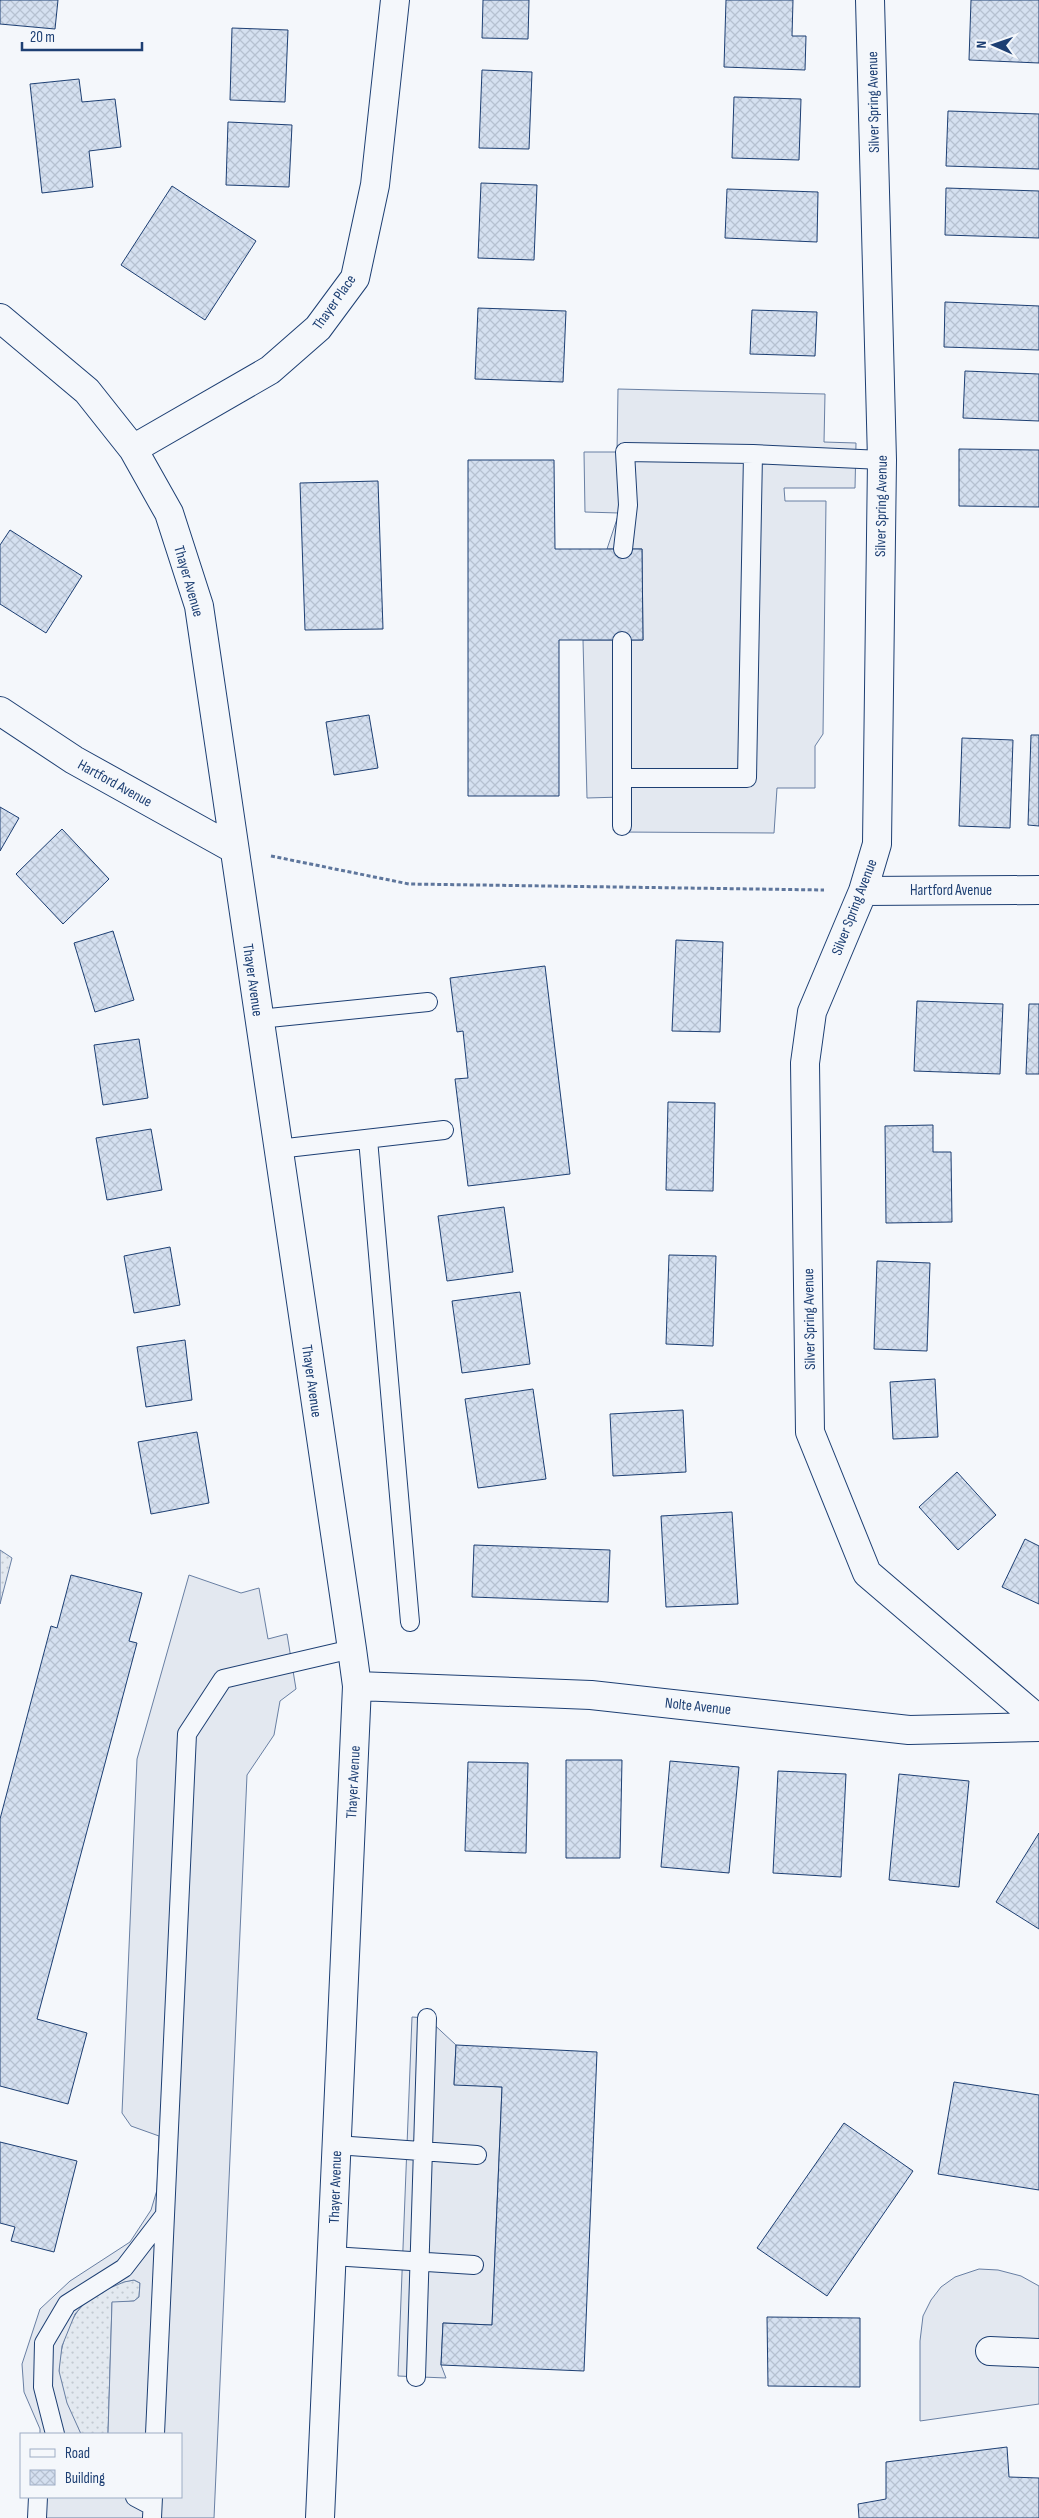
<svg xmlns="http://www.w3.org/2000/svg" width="1039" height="2518" font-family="'Sofia Sans Condensed',sans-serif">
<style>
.grass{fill:url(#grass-dots);stroke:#687fa3}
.parking{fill:#e3e8f0;stroke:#687fa3}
.building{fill:url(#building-cross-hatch);stroke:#1d3f73}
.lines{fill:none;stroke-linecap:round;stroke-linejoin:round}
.lane-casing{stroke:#1d3f73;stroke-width:20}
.street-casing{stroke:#1d3f73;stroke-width:30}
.path{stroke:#5e769c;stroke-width:3;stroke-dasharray:4 2.5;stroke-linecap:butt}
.lane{stroke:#f4f7fb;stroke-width:18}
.street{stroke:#f4f7fb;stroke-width:28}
.labels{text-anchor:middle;stroke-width:4;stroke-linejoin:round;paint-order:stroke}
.street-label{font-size:15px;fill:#1d3f73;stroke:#f4f7fb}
</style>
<defs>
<pattern id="grass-dots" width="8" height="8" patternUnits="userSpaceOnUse" patternTransform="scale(1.25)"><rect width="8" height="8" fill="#e3e9f0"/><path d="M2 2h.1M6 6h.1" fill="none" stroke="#c2c9d1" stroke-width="1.8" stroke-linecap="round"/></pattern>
<pattern id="building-cross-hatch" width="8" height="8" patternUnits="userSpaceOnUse" patternTransform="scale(1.25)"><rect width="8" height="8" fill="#d5e0f0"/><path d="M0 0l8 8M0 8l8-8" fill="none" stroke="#b6c1d1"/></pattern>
</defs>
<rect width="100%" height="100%" fill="#f4f7fb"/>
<!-- grass -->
<path class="grass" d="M0,1550l12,8 -12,46z
M134,2280l6,3 -1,14 -5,4 -22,2 -4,131h-27c-9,-15 -23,-47 -22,-65 1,-25 12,-56 32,-73 10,-9 29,-14 43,-16z"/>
<!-- parking -->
<path class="parking" d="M618,389l207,5 -1,48 32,1 -1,45h-71l1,13h41l-3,233 -8,12v42h-38l-3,45 -153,-1 1,-35 -35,1 -4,-158h60l-1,-91h-35l12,-36 -34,-1 -1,-60h33z
M189,1575l52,18 18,-5 9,51 19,-5 9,55 -16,12 -6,34 -27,40 -33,743h-181v-21h148v-63h-73l4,-132 22,-1 5,-4 1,-14 -6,-3 -10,2 -33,14 -16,18 -13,32 -3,25 8,32 14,31h-41v-5l-16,-37 -2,-28 18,-55 30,-28 60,-39 21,-32 6,-20 2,-54 -28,-10 -9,-13 15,-354z
M412,2017l15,1 29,27 -2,39 48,3 -10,238 -49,-2 -2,42 5,13 -48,-2z
M979,2269l19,1 23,6 18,10v118l-119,17v-80l3,-25 8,-16 10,-13 14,-10z"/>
<!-- building -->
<path class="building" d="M0,0h58l-3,29 -55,-5z
M483,0h46l-1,39 -46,-1z
M726,0h67l-1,36h14l-1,34 -81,-3z
M971,0h68v63l-70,-3z
M232,28l56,2 -3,72 -55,-2z
M482,70l50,2 -3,77 -50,-1z
M79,79l3,23 33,-3 6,48 -32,4 4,36 -51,6 -12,-109z
M734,97l67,2 -2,61 -67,-2z
M948,111l91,3v55l-93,-3z
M228,122l64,3 -3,62 -63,-2z
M481,183l56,2 -3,75 -56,-2z
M172,186l84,55 -51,79 -84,-55z
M946,188l93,3v47l-94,-3z
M727,189l91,3 -1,50 -92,-4z
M945,302l94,4v44l-95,-3z
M478,308l88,3 -3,71 -88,-3z
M752,310l65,2 -2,44 -65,-2z
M965,371l74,3v47l-76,-3z
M959,449l80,1v57l-80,-1z
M468,460h86l1,89h87l1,91h-84v156h-91z
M378,481l5,148 -78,1 -5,-147z
M10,530l72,46 -36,57 -46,-29v-59z
M369,715l9,53 -44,7 -8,-53z
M1031,735h8v91l-11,-1z
M962,738l51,2 -3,88 -51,-2z
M0,807l19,11 -19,33z
M62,829l47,50 -46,45 -47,-50z
M113,931l21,69 -39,12 -21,-69z
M676,940l47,2 -3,90 -48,-1z
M545,966l25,208 -102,12 -13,-107 13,-1 -5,-47 -6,1 -7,-54z
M917,1001l86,3 -3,70 -86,-3z
M1029,1004h10v70h-13z
M139,1039l9,59 -45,7 -9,-60z
M668,1102l47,1 -2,88 -47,-1z
M933,1125v27h18l1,70 -66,1 -1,-97z
M151,1129l11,61 -55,10 -11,-62z
M504,1207l9,65 -66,9 -9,-65z
M170,1247l10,58 -46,8 -10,-57z
M669,1255l47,1 -3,90 -47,-2z
M877,1261l53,2 -3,88 -53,-2z
M520,1292l10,72 -68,9 -10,-72z
M185,1340l7,60 -46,7 -9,-60z
M935,1379l3,58 -45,2 -3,-57z
M533,1389l13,90 -68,9 -13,-89z
M683,1410l3,62 -73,4 -3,-62z
M197,1432l12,71 -58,11 -13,-72z
M957,1472l39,43 -38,35 -39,-43z
M732,1512l6,92 -72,3 -5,-91z
M1025,1539l14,7v58l-37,-17z
M474,1545l136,5 -2,52 -136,-5z
M71,1575l71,18 -13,48 8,2 -100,376 50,14 -19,71 -68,-18v-267l51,-193 6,2z
M566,1760h56l-2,98h-54z
M670,1761l69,6 -10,106 -68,-6z
M468,1762l60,1 -2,90 -61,-2z
M778,1771l68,3 -5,103 -68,-4z
M899,1774l70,7 -10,106 -70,-7z
M1039,1833v96l-43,-27z
M456,2045l141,7 -13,319 -143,-6 2,-42 49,2 10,-238 -48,-2z
M954,2082l85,13v95l-101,-16z
M844,2123l69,48 -86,125 -70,-48z
M0,2142l77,19 -23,91 -43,-11 4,-14 -15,-4z
M767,2317l93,1v69l-92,-1z
M1007,2447l2,30 30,1v40h-180l-1,-14 28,-5v-37z"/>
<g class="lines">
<!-- lane casing -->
<g class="lane-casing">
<path id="lane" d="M623,549l5,-44 -3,-53 128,2 129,6
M623,778h124l6,-324
M622,826v-185
M259,1019l169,-17
M368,1139l42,483
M278,1149l166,-19
M336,2145l141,10
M332,2256l142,9
M416,2377l11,-359
M55,2434l-12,-47 1,-44 23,-39 57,-36 40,-52
M155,2434l32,-700 36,-55 129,-30
M135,2497l17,9
M37,2518l1,-21
M152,2518l1,-21"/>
</g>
<!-- street casing -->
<g class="street-casing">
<path id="street" d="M870,0l12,460 -5,384 -14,47 -51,121 -7,51 5,369 57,141 172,147
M0,318l87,73 46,58 36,64 30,93 153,1043 5,37 -37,832
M133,449l137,-79 48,-42 37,-50 20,-93 20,-185
M0,711l74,49 160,89
M863,891l176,-1
M357,1686l234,9 318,35 130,-3
M990,2351l49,2"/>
</g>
<!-- path -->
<path class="path" d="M271,856l138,28 415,6"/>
<!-- lane -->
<use href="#lane" class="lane"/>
<!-- street -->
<use href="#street" class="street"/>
</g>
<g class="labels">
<!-- street labels -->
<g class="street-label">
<text transform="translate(873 102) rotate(-91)" y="5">Silver Spring Avenue</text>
<text transform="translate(334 302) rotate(-55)" y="5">Thayer Place</text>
<text transform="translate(881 506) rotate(-89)" y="5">Silver Spring Avenue</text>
<text transform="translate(189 581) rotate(74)" y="5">Thayer Avenue</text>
<text transform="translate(115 783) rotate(29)" y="5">Hartford Avenue</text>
<text x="951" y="895">Hartford Avenue</text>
<text transform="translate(854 907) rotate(-69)" y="5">Silver Spring Avenue</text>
<text transform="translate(253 980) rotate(82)" y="5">Thayer Avenue</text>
<text transform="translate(809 1319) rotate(-91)" y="5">Silver Spring Avenue</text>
<text transform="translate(312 1381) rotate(82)" y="5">Thayer Avenue</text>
<text transform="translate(698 1706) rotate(6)" y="5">Nolte Avenue</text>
<text transform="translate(353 1782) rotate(-87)" y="5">Thayer Avenue</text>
<text transform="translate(335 2187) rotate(-88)" y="5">Thayer Avenue</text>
</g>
</g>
<!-- legend -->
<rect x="20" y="2433" width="162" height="65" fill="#f4f7fb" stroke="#9eadc5"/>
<rect x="30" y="2449" width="25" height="8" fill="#f4f7fb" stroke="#9eadc5"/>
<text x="65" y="2458" font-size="15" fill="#1d3f73">Road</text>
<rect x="30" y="2470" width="25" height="15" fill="url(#building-cross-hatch)" stroke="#9eadc5"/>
<text x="65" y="2483" font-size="15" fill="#1d3f73">Building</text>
<!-- north arrow -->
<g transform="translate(994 45) rotate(272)" stroke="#f4f7fb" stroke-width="4" paint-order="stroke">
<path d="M0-4L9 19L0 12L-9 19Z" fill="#1d3f73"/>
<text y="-8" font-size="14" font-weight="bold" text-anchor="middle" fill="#1d3f73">N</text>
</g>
<!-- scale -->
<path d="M22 42v8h120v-8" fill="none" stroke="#1d3f73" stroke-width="2.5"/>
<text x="30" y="42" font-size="15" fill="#1d3f73" stroke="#f4f7fb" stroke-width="4" paint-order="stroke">20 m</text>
</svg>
